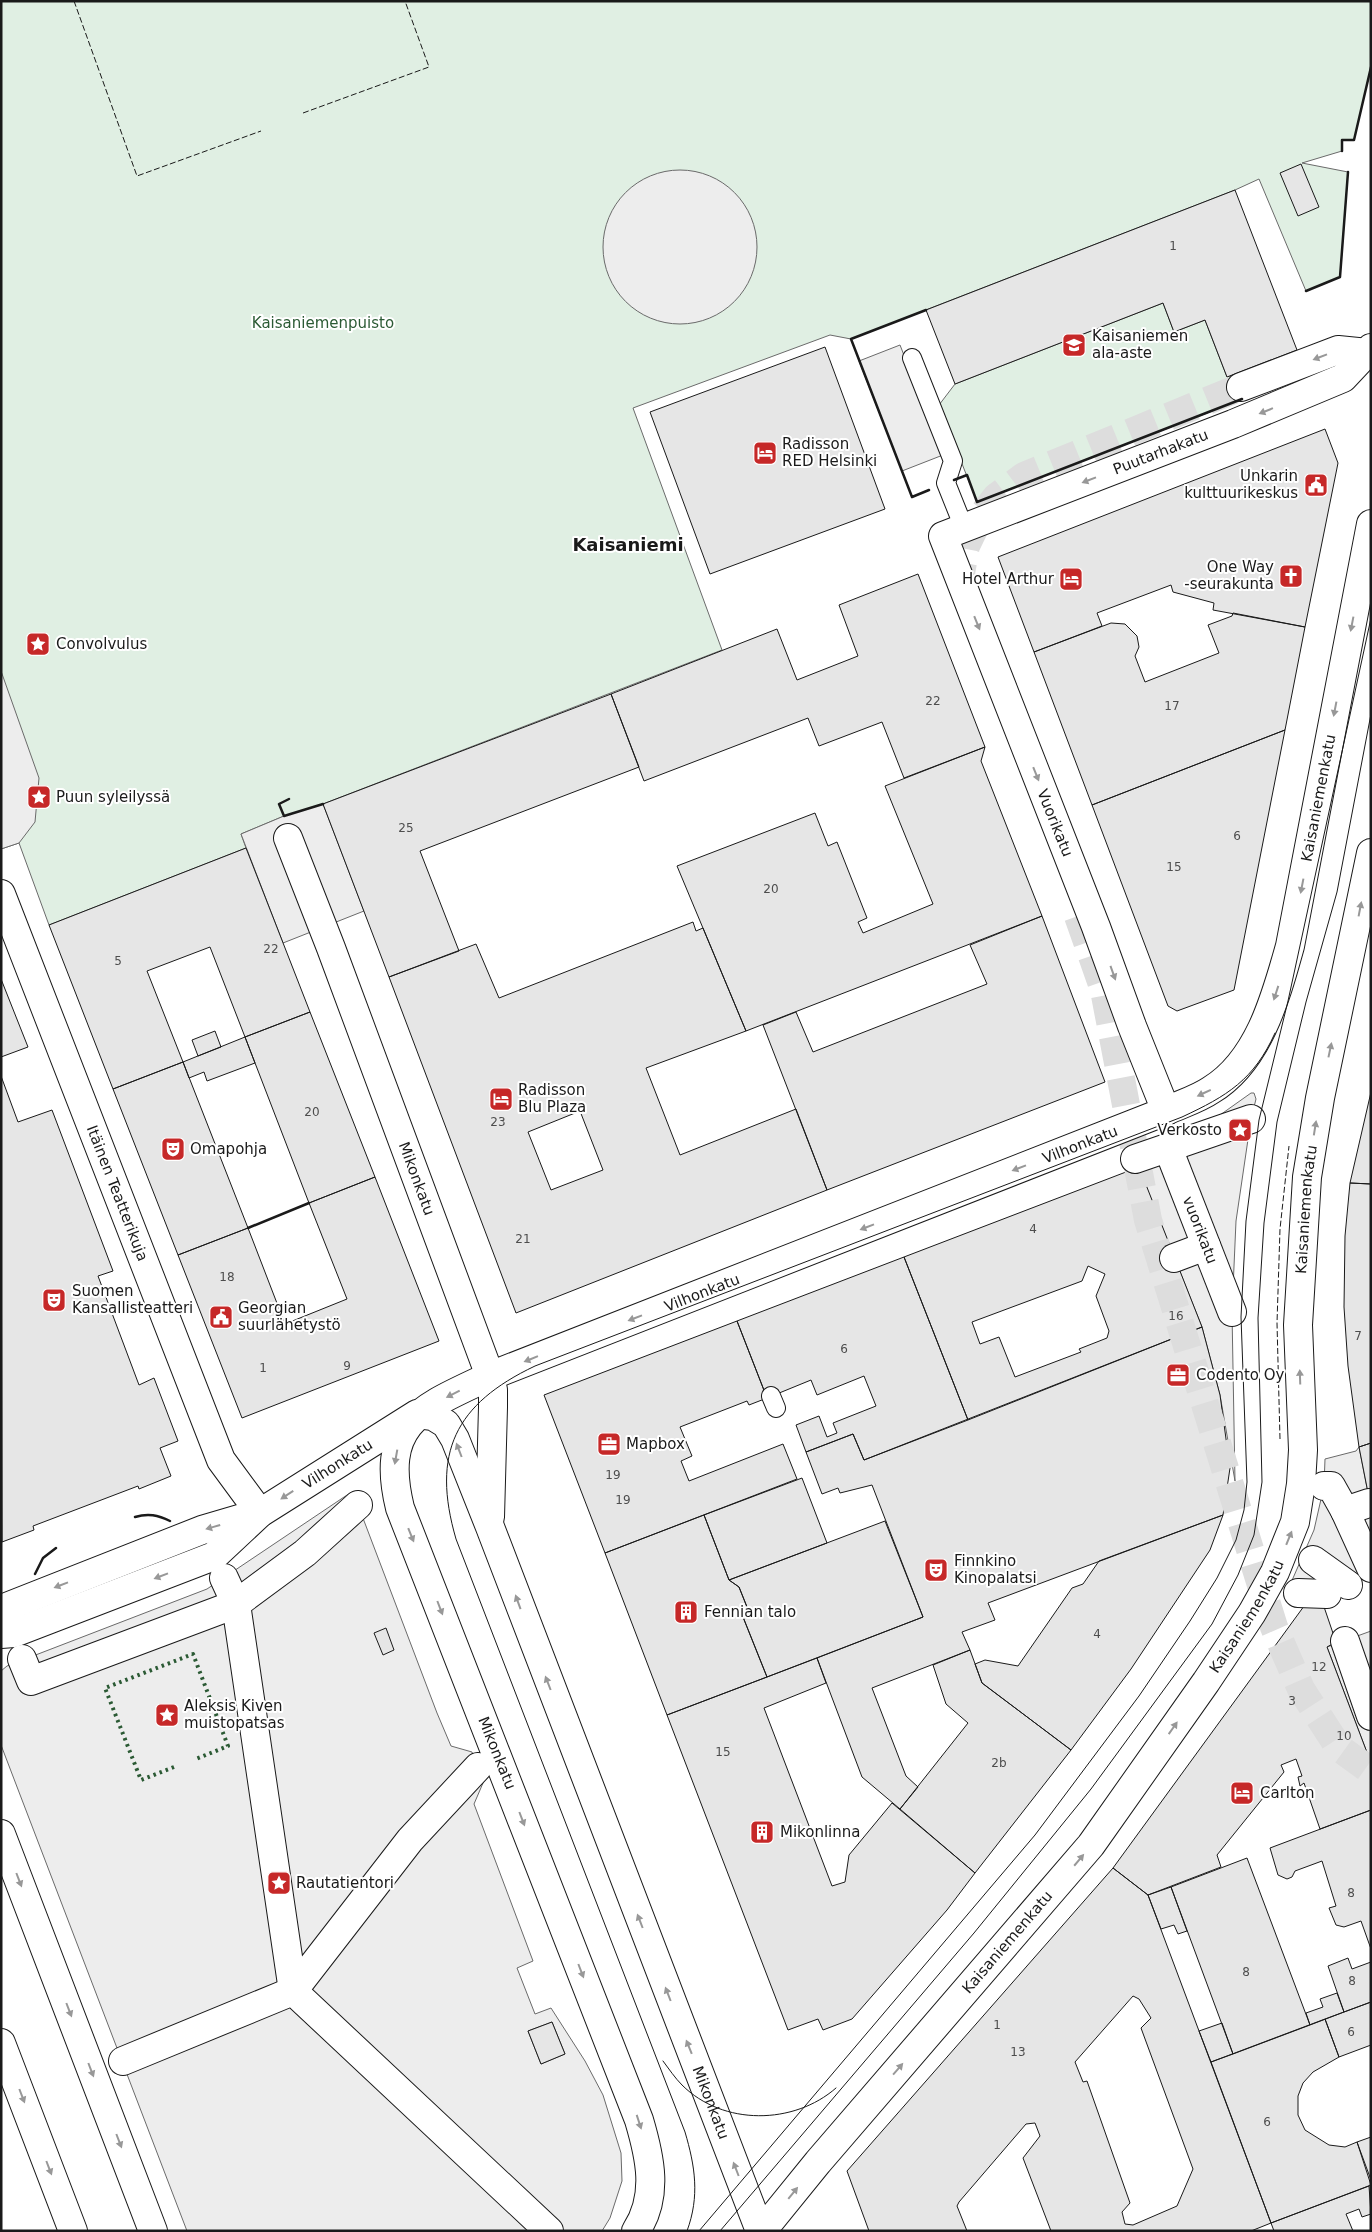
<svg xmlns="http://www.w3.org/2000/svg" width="1372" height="2232" font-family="'DejaVu Sans',sans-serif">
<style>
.green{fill:#e0efe3;stroke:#6a6a6a}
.parking{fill:#ededed;stroke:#6a6a6a;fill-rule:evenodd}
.building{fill:#e6e6e6;stroke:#1a1a1a;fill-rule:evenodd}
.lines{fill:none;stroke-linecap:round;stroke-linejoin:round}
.street-tunnel{stroke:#ddd;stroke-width:28;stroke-dasharray:28 14;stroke-linecap:butt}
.lane-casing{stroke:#1a1a1a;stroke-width:20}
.street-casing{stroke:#1a1a1a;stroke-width:30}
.secondary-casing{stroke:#1a1a1a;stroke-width:30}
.lane{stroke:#fff;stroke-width:18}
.street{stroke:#fff;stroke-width:28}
.secondary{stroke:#fff;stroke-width:28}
.tram{stroke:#1a1a1a;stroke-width:1}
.hedge{stroke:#2b5a34;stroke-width:4;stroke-dasharray:2.5 4;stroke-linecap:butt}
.fence{stroke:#1a1a1a;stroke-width:1;stroke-dasharray:6 2.5;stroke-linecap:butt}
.wall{stroke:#1a1a1a;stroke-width:2.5}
.oneway{fill:#989898}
.labels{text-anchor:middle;stroke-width:4;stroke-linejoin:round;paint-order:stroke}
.number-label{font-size:12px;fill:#4d4d4d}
.park-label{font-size:15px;fill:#2b5a34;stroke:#fff}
.poi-label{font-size:15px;fill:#1a1a1a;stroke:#fff;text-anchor:start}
.street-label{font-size:15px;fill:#1a1a1a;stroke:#fff}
.quarter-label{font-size:18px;font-weight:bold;fill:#1a1a1a;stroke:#fff}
</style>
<rect width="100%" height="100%" fill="#fff"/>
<!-- green -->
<path class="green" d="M1,1h1370v66l-17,73h-12v11l-40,12 46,9 -8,105 -34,14 -47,-112 -24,11 -384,149 -21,-4 -197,73 89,242 -399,154 -39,12 -43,18 5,14 -197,77 -30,-82 -18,6z
M1163,303l11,29 31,-12 22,57 11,-4 8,25 -269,104 -38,-97 16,-21z"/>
<!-- parking -->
<path class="parking" d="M603 247a77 77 0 1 1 154 0a77 77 0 1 1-154 0Z
M900,345l43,110 -41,16 -43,-110z
M1,671l38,107 -4,44 -16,21 -18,6z
M323,804l41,107 -81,32 -42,-109 43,-18z
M1251,1093h3l2,6 -5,20 -15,102 -4,91 3,169 -15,-86 -18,-68 -67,-168 85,-44z
M1359,1447l12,61v68l-44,18 -37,-9 24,-55 10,-44 1,-27 31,-8z
M350,1493l4,1 4,11 79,208 14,33 21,6 11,31 -9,21 59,157 -16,7 18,46 16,-6 34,53 18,34 18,58 1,28 -12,37 -8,13h-415l-186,-486v-74l6,-5 200,-77zM552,2022l13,32 -24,10 -13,-33z
M1371,1631v132l-44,-116z"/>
<!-- building -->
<path class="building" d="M1301,164l18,43 -21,9 -18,-43z
M1235,190l62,160 -70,27 -22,-57 -31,12 -11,-29 -208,81 -29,-74z
M825,347l60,162 -175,65 -60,-162z
M1325,429l13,34 -33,164 -92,-17 1,-7 -41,-11 -2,-7 -74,28 5,13 -68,26 -36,-95z
M918,574l67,173 -81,31 -22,-56 -63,24 -11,-28 -164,63 -33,-87 166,-65 20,51 61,-24 -19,-51z
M1233,613l72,14 -20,103 -193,75 -58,-153 77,-29 14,1 12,12 2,11 -4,9 10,26 74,-29 -11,-28 24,-9z
M611,694l28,73 -219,84 39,100 -70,26 -66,-173z
M1285,730l-51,260 -57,21 -9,-5 -76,-201z
M985,747l-4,14 61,155 -296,115 -69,-165 138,-53 13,33 9,-4 30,76 -9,4 5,11 70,-29 -48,-118z
M246,848l64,164 -65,25 -35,-90 -63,24 36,91 -70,27 -64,-164z
M1042,916l63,166 -278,108 -64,-165 33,-13 17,40 174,-68 -17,-39z
M693,922l3,9 7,-3 43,103 -100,37 34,87 116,-46 31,81 -311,123 -127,-336 87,-33 23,54zM580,1111l23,59 -52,20 -23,-58z
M1,979l27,68 -27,10z
M310,1012l65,165 -66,26 -64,-166z
M215,1031l6,16 -23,9 -6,-16z
M245,1037l10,26 -48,18 -3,-9 -15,6 -6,-16z
M183,1062l65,166 -70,27 -65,-166z
M1,1076l17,46 34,-12 61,161 -15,5 41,109 15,-7 24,63 -18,7 11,28 -32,13 -1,-3 -105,40 1,4 -32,12z
M1371,1092v92l-21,-1z
M1139,1167l63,160 -234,93 -64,-163zM1088,1266l17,8 -9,22 13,35 -2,7 -28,11 2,3 -66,25 -16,-40 -19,7 -8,-22 110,-41z
M375,1177l64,164 -197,77 -64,-163 70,-27 37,96 62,-25 -38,-96z
M1350,1183l21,1v259l-12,4 -11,-81 -4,-59 1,-71z
M904,1257l64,163 -104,40 -11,-26 -47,18 -10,-27 23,-9 8,21 10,-4 -4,-10 43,-17 -12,-30 -47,19 -6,-15 -44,18 -30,-77z
M737,1321l30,77 -18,7 -2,-4 -67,26 12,29 -11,5 8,20 94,-37 14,35 -192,74 -61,-158z
M1202,1327l18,68 10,73 -7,47 -235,88 7,17 -33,12 8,18 -98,38 34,88 12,11 -18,22 -38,-32 -45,-119 106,-41 -51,-132 -32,8 -2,-5 -16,6 -16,-42 47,-18 11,26z
M1371,1443v65l-12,-61z
M802,1478l25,65 -98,37 -25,-65z
M704,1515l25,65 10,7 8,20 -4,10 24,60 -100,38 -62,-162z
M1223,1515l-13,35 -79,119 -60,81 -89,-67 -7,-19 10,-4 33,6 54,-78 11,-4 16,-23z
M885,1521l38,96 -156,60 -24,-60 4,-10 -8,-20 -10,-7z
M1321,1598l15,44 -9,5 44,116v47l-51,19 -16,-46 -4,3 -2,-9 4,-1 -6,-17 -15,6 3,7 -67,83 4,12 -73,28 -35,-27 194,-266z
M386,1628l8,22 -11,5 -9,-22z
M970,1650l12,33 89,67 -96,123 -75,-64 68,-86 -22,-19 -13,-39z
M817,1658l9,25 -62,25 68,178 13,-4 4,-27 43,-52 83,70 -28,37 -95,109 -29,11 -5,-11 -30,11 -121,-315z
M1371,1810v139l-10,-28 -17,6 -8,-2 -7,-17 7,-2 -14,-45 -27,10 -3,6 -5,2 -9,-4 -8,-27z
M1247,1858l63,167 -77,29 -62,-167z
M1113,1868l35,27 123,328 -20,8h-200l-28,-73 17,-22 -5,-13 -9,1 -67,78 -2,4 10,25h-98l-22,-60zM1133,1996l6,3 12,19 -10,10 52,141 -16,37 -44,19 -8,-1 -3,-12 8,-9 -43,-122 -4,1 -8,-20z
M1171,1887l16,44 -9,3 -4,-9 -13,4 -13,-34z
M1348,1958l4,11 19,-7v40l-27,10 -16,-46z
M1337,1993l7,19 -34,13 -4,-12 17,-6 -3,-8z
M1371,2002v43l-32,12 -14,-38z
M1325,2019l14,38 -26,15 -10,11 -5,13v19l7,15 24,15 16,2 12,-5 14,43 -100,38 -60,-161z
M552,2022l13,32 -24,10 -13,-33z
M1222,2023l11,31 -22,8 -12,-31z
M1371,2137v43l-14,-38z
M1369,2186l2,28 -9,3 -3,-8 -13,5 7,17h-79l-3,-8z"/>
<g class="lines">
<!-- street-tunnel -->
<path class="street-tunnel" d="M965,590l-4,-17 5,-27 13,-27 17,-22 28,-21 217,-89
M1078,916l26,74 44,230 126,407 27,62 38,59 32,23"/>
<!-- lane casing -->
<g class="lane-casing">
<path id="lane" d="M912,358l41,103 -7,22 18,45
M771,1396l5,12"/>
</g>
<!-- street casing -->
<g class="street-casing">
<g id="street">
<path d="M1241,387l97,-37 30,3"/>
<path id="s1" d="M288,838l43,110 159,428 3,14v17l-3,110"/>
<path id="s2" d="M1,894l220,566 39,53"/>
<path id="s3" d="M1166,1111l-34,-85 -36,-99 -153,-391 290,-112 110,-46 28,-30"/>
<path id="s4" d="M1168,1148l64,164"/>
<path d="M1135,1159l116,-40"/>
<path d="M1174,1258l32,-12"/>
<path d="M1324,1486h7l14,25 26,57"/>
<path d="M1345,1511l24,-8"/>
<path d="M1313,1560l35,25"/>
<path d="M224,1578l12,26 57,387 117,-151 68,-73"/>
<path d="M1298,1593l29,1"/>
<path d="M1,1611l3,-3 198,-78 51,-15"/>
<path id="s5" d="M1,1634l13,-1 200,-77 46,-43 157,-99 16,2 13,8 9,15 35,88 270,704"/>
<path d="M1345,1641l26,75"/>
<path d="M22,1659l9,22 205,-77 69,-51 53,-48"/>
<path d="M1,1834l152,397"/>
<path d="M1,2043l72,188"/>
<path d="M123,2061l170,-70 256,240"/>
</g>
</g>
<!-- secondary casing -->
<g class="secondary-casing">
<g id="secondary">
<path id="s6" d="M636,2231c23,-35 14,-74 3,-111l-239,-612c-21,-86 22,-100 90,-132l676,-265c15,-7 32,-12 45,-21 48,-29 65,-94 79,-144l81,-422"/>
<path id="s7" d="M762,2231l56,-69 273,-317 115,-163 46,-69 23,-41 20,-50 6,-38 2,-34 -5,-125 9,-148 13,-79 51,-245"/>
</g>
</g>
<!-- lane -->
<use href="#lane" class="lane"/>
<!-- street -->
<use href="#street" class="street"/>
<!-- secondary -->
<use href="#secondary" class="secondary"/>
<!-- tram -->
<path class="tram" d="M663,2061c6,8 12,17 19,24 41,41 112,40 154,3
M687,2231c13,-35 8,-65 -2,-99l-229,-593c-25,-86 -1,-135 79,-173l647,-249c45,-21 72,-37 93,-84
M699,2231l336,-396 104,-139 51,-75 27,-43 19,-38 8,-30 3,-28 -6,-165 5,-96 13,-101 29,-119 83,-383
M720,2231l254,-298 117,-144 121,-165 26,-49 16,-40 8,-53 -4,-164 6,-95 13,-101 29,-120 31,-110 34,-178"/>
<!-- hedge -->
<path class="hedge" d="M174,1767l-33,13 -36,-92 88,-34 35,92 -32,13"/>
<!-- fence -->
<path class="fence" d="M74,1l63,175 124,-45
M303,113l126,-46 -24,-66
M1280,1439l-3,-116 3,-94 9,-83"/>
<!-- wall -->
<path class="wall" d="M1342,151v-11h12l17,-73
M1306,291l34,-14 8,-105
M926,310l-75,29 61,158 17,-7
M954,480l13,-5 10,27 265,-103
M289,799l-10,5 5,12 39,-12
M248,1228l61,-25
M135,1517c13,-4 23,-2 35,4
M35,1574l8,-16 13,-10"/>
</g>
<!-- one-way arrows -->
<defs><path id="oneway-solid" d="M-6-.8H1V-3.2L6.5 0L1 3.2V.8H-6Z" transform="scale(1.25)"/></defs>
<g class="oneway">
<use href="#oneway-solid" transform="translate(1320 357) rotate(159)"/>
<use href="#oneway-solid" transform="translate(1266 411) rotate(158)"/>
<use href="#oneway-solid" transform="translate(1089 480) rotate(159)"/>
<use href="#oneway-solid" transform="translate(977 623) rotate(68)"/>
<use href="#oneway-solid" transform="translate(1352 624) rotate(101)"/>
<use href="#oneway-solid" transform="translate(1335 709) rotate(101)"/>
<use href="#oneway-solid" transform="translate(1036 774) rotate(68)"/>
<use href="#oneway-solid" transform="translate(1302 886) rotate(101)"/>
<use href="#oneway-solid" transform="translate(1360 909) rotate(-79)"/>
<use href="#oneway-solid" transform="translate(1113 973) rotate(70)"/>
<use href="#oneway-solid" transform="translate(1276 993) rotate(108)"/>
<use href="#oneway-solid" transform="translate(1330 1050) rotate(-78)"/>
<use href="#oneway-solid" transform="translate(1204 1093) rotate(155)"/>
<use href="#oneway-solid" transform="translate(1315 1128) rotate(-81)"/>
<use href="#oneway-solid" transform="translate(1019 1168) rotate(159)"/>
<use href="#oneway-solid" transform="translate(867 1227) rotate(159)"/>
<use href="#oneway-solid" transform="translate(635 1318) rotate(159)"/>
<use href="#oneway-solid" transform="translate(531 1359) rotate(158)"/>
<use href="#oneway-solid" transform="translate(1300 1377) rotate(-92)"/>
<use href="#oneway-solid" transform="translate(453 1394) rotate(153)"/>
<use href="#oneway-solid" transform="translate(459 1450) rotate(-111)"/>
<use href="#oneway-solid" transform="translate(396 1457) rotate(100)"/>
<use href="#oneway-solid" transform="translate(287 1495) rotate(147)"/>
<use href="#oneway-solid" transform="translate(213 1527) rotate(164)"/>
<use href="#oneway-solid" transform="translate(411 1535) rotate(68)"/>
<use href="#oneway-solid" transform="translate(1289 1538) rotate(-68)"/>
<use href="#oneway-solid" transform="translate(161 1576) rotate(159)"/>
<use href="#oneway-solid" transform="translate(61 1585) rotate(159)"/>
<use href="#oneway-solid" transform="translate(518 1602) rotate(-110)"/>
<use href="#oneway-solid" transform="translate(440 1608) rotate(69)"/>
<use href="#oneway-solid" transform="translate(548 1683) rotate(-111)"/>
<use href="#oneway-solid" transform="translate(1173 1728) rotate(-55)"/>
<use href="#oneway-solid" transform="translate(522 1819) rotate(69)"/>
<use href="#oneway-solid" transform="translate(1079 1860) rotate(-50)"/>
<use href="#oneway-solid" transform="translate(19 1880) rotate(69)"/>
<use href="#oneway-solid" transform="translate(640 1921) rotate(-111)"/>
<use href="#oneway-solid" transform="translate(581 1971) rotate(69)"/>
<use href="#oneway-solid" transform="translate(668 1994) rotate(-111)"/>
<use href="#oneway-solid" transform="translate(69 2010) rotate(69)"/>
<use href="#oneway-solid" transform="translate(689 2047) rotate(-112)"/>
<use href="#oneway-solid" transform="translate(898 2069) rotate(-49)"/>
<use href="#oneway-solid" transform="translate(91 2070) rotate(69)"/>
<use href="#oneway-solid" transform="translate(22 2096) rotate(69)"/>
<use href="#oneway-solid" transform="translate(639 2122) rotate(72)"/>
<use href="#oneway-solid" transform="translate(119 2141) rotate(69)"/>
<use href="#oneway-solid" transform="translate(49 2168) rotate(69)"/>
<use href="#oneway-solid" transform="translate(736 2169) rotate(-111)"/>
<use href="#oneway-solid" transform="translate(793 2193) rotate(-51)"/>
</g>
<!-- icons -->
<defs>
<g id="school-square" transform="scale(1.25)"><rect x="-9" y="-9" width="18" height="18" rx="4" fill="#c62828" stroke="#fff"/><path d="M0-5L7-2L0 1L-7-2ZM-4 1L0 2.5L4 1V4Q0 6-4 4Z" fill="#fff"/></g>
<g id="hotel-square" transform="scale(1.25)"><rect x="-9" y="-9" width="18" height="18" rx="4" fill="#c62828" stroke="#fff"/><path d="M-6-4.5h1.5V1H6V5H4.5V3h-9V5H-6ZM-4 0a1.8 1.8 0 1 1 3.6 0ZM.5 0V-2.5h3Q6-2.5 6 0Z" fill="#fff"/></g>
<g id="civic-square" transform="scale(1.25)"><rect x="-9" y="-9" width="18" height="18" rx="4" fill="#c62828" stroke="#fff"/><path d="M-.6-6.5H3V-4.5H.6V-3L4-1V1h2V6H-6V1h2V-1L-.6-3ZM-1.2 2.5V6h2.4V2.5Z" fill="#fff"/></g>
<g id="church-square" transform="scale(1.25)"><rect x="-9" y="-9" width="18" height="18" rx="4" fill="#c62828" stroke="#fff"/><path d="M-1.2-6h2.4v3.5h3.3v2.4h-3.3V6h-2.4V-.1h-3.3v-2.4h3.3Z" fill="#fff"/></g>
<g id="sight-square" transform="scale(1.25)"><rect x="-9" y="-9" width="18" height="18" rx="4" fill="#c62828" stroke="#fff"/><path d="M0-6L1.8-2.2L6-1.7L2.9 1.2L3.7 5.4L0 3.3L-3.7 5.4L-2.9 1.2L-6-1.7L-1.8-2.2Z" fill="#fff"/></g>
<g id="theatre-square" transform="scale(1.25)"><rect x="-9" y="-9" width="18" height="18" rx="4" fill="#c62828" stroke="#fff"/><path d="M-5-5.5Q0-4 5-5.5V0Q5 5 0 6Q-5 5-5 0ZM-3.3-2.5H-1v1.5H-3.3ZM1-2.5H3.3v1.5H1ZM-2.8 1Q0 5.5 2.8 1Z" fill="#fff"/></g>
<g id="office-square" transform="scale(1.25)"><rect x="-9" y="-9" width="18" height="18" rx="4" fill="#c62828" stroke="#fff"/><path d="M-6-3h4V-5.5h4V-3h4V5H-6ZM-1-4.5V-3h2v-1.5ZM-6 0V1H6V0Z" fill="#fff"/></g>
<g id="building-square" transform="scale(1.25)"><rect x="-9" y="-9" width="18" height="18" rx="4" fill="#c62828" stroke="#fff"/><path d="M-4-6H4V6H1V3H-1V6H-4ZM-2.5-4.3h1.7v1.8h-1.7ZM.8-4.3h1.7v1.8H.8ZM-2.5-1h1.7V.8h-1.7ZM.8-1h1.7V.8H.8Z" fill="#fff"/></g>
</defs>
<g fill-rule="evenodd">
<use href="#school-square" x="1074" y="345"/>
<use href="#hotel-square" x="765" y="453"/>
<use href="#civic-square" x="1316" y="485"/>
<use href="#church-square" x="1291" y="576"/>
<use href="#hotel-square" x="1071" y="579"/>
<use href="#sight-square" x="38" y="644"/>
<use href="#sight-square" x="39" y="797"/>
<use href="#hotel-square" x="501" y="1099"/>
<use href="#sight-square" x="1240" y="1130"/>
<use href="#theatre-square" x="173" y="1149"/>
<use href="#theatre-square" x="54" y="1300"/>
<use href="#civic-square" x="221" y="1317"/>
<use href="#office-square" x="1178" y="1375"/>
<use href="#office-square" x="609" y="1444"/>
<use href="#theatre-square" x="936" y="1570"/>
<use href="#building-square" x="686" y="1612"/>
<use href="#sight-square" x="167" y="1715"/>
<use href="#hotel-square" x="1242" y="1793"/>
<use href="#building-square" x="762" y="1832"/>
<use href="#sight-square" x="279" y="1883"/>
</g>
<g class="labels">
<!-- number labels -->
<g class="number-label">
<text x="1173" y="250">1</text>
<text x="933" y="705">22</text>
<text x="1172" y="710">17</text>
<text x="406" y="832">25</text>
<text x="1237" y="840">6</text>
<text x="1174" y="871">15</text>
<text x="771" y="893">20</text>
<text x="271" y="953">22</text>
<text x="118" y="965">5</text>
<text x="312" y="1116">20</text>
<text x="498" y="1126">23</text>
<text x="1033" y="1233">4</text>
<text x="523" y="1243">21</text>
<text x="227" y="1281">18</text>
<text x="1176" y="1320">16</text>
<text x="1358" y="1340">7</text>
<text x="844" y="1353">6</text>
<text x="347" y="1370">9</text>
<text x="263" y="1372">1</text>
<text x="613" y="1479">19</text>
<text x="623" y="1504">19</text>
<text x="1097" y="1638">4</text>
<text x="1319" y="1671">12</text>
<text x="1292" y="1705">3</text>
<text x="1344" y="1740">10</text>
<text x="723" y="1756">15</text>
<text x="999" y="1767">2b</text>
<text x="1351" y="1897">8</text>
<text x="1246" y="1976">8</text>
<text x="1352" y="1985">8</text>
<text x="997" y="2029">1</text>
<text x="1351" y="2036">6</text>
<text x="1018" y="2056">13</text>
<text x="1267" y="2126">6</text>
</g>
<!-- park labels -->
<g class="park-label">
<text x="323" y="328">Kaisaniemenpuisto</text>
</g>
<!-- poi labels -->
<g class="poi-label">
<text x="1092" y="341">Kaisaniemen<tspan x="1092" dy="17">ala-aste</tspan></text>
<text x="782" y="449">Radisson<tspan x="782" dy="17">RED Helsinki</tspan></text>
<text x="1298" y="481" text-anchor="end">Unkarin<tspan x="1298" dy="17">kulttuurikeskus</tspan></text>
<text x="1274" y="572" text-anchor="end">One Way<tspan x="1274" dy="17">-seurakunta</tspan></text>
<text x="1054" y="584" text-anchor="end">Hotel Arthur</text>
<text x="56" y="649">Convolvulus</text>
<text x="56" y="802">Puun syleilyssä</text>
<text x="518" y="1095">Radisson<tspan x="518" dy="17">Blu Plaza</tspan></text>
<text x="1222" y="1135" text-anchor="end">Verkosto</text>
<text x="190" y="1154">Omapohja</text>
<text x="72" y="1296">Suomen<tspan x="72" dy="17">Kansallisteatteri</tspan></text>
<text x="238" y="1313">Georgian<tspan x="238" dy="17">suurlähetystö</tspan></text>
<text x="1196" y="1380">Codento Oy</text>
<text x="626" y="1449">Mapbox</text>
<text x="954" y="1566">Finnkino<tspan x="954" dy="17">Kinopalatsi</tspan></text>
<text x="704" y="1617">Fennian talo</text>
<text x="184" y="1711">Aleksis Kiven<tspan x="184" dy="17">muistopatsas</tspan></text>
<text x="1260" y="1798">Carlton</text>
<text x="780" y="1837">Mikonlinna</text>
<text x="296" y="1888">Rautatientori</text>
</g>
<!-- street labels -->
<g class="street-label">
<text dy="5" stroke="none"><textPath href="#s3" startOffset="850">Puutarhakatu</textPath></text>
<text dy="5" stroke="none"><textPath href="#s6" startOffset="2049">Kaisaniemenkatu</textPath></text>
<text transform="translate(1055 823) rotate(68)" y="5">Vuorikatu</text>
<text dy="5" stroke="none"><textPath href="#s6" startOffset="1588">Vilhonkatu</textPath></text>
<text dy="5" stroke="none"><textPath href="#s1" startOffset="364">Mikonkatu</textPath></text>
<text dy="5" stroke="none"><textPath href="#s2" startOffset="321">Itäinen Teatterikuja</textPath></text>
<text dy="5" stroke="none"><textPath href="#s7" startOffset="1204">Kaisaniemenkatu</textPath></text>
<text dy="5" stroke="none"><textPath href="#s4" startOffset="88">vuorikatu</textPath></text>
<text dy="5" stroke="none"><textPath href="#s6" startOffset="1182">Vilhonkatu</textPath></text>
<text dy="5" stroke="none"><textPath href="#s5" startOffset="382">Vilhonkatu</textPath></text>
<text dy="5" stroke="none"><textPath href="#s7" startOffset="784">Kaisaniemenkatu</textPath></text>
<text transform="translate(497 1753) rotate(68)" y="5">Mikonkatu</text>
<text dy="5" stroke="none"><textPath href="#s7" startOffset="379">Kaisaniemenkatu</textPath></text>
<text dy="5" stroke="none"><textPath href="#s5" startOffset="1236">Mikonkatu</textPath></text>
</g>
<!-- quarter labels -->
<g class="quarter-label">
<text x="628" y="551">Kaisaniemi</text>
</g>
</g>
<!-- border -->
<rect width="1372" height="2232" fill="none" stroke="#1a1a1a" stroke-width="5"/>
</svg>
